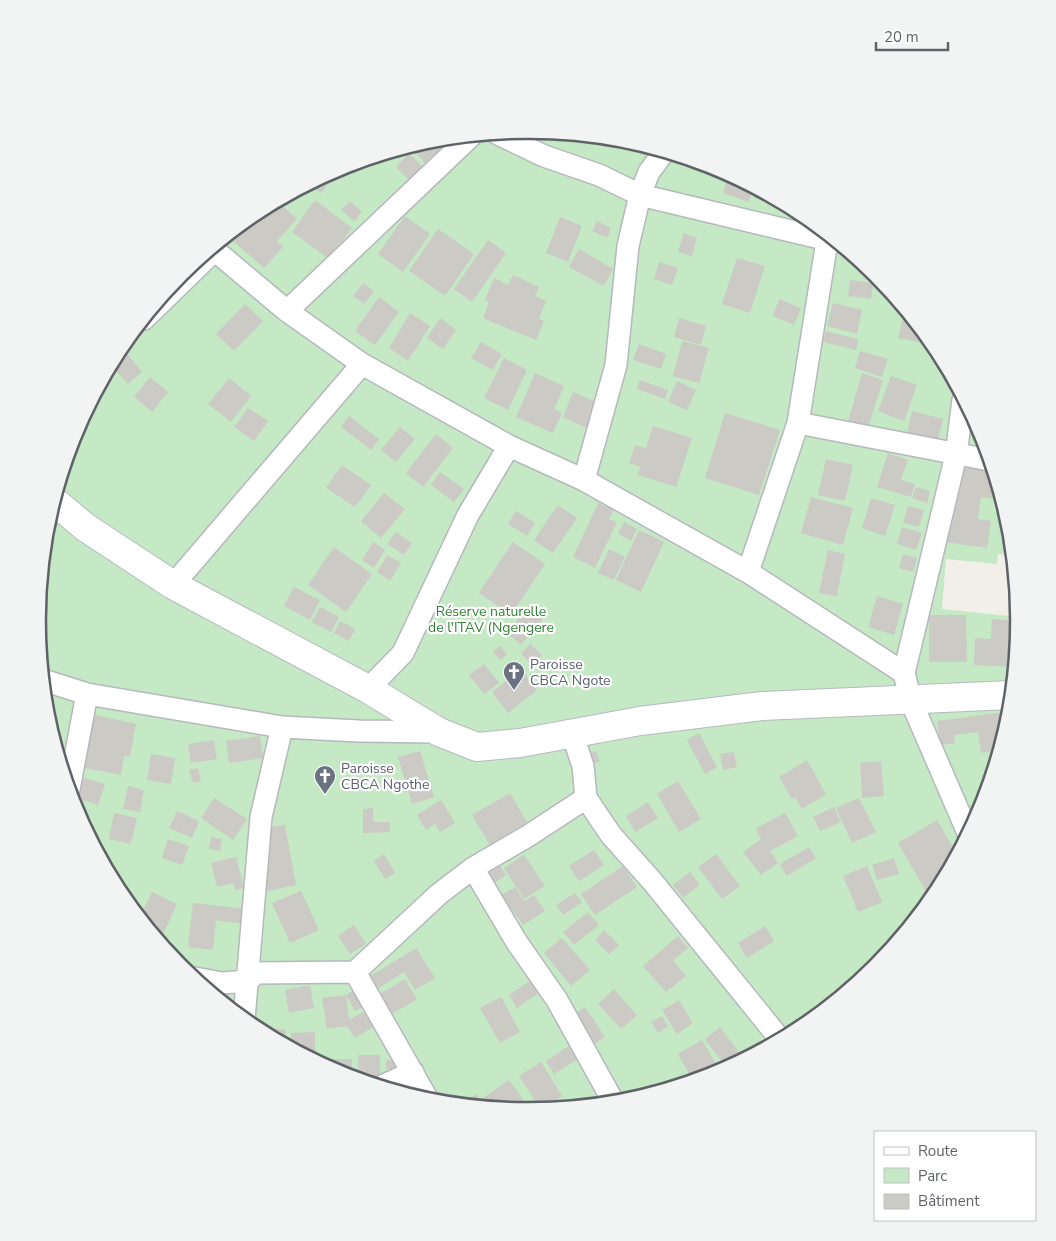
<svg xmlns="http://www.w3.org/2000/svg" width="1056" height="1241" font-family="'Nunito Sans',sans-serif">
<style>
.green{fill:#c5e8c5}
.building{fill:#cccac5}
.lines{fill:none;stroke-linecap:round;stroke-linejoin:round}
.street-casing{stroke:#b5b8bc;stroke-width:24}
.secondary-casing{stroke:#b6babf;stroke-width:30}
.street{stroke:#fff;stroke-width:21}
.secondary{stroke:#fff;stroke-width:28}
.labels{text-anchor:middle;stroke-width:4.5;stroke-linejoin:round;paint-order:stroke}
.park-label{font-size:14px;fill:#348238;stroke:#fff}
.worship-label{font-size:14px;fill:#5b616d;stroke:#fff;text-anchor:start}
.rim{fill:none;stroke:#5f6368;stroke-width:2.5}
</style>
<rect width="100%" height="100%" fill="#f1efe8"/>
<!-- green -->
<path class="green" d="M528,130l96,9 92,28 85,46 74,61 61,74 45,85 28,92 3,30 -14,-1 -1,10 -51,-5 -4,50 76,8v4l-9,95 -28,92 -45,85 -61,75 -75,60 -85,46 -92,28 -95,9 -96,-9 -92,-28 -85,-46 -74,-61 -61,-74 -45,-85 -28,-92 -9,-96 9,-95 28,-92 45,-85 61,-75 75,-60 85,-46 92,-28z"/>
<!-- building -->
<path class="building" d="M582,135l17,2h2l-3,6z
M452,137l-27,26 -15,-17 23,-7z
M617,139h7l8,3 -1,3z
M409,153l13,13 -13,14 -13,-13z
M351 167a4 4 0 1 1 8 0a4 4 0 1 1-8 0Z
M341,167h1l-21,26 -12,-9z
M729,174l24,13 -4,15 -26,-9z
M757,190l25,13v2l-27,-7z
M315,200l37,28 -23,31 -37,-27z
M277,201l20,18 -20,22 6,6 -19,21 -32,-28 25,-28z
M350,201l12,11 -8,9 -13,-11z
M788,206l12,7 -13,-3z
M405,216l25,18 -27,38 -25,-18z
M560,217l22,9 -14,36 -22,-9z
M597,221l14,7 -4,10 -15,-7z
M438,229l36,25 -29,42 -36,-25z
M684,233l13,5 -5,18 -14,-4z
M488,240l18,13 -34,49 -18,-13z
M579,249l34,20 -9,17 -35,-19z
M737,258l28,8 -15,47 -28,-9z
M659,262l19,6 -6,17 -18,-6z
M513,275l26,12 -4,9 11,5 -7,18 5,2 -8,19 -53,-22 6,-16 -4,-2 9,-22 14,7z
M850,280l23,3 -2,16 -23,-3z
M363,283l11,8 -10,13 -11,-8z
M379,297l20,15 -24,33 -20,-14z
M779,299l22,9 -7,17 -21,-9z
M833,303l29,7 -5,24 -30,-8z
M245,304l18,17 -29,30 -18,-17z
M905,310l20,25 -1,8 -26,-5z
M410,313l20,13 -22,35 -19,-13z
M440,318l16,12 -13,19 -16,-11z
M679,318l27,8 -5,19 -27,-8z
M826,331l32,8 -2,11 -33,-8z
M682,341l27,7 -10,35 -26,-7z
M481,342l21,12 -9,16 -22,-12z
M639,344l27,10 -5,15 -28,-9z
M124,350l18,22 -14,12 -17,-19 4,-7z
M860,351l28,8 -6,18 -27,-9z
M504,358l23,12 -19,40 -24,-12z
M535,373l29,13 -10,23 8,4 -9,20 -37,-16z
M862,373l21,7 -15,48 -20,-6z
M891,376l26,9 -13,36 -26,-10z
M150,377l18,15 -16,20 -18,-15z
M229,378l22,18 -20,26 -23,-18z
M640,380l28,10 -3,9 -28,-10z
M677,381l19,9 -9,20 -19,-8z
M573,392l26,11 -11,26 -25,-12z
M248,408l20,13 -14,20 -20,-14z
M912,411l31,8 -5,21 -31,-7z
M725,413l55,17 -21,65 -54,-17z
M349,416l30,23 -8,11 -30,-23z
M653,426l39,12 -16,49 -38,-12 2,-8 -11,-4 6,-18 11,3z
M400,427l15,12 -19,23 -15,-12z
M436,434l17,14 -30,39 -17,-14z
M888,453l20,7 -7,20 14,4 -4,13 -34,-10z
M826,459l27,6 -8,36 -27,-6z
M956,464l36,5 9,30 -20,-2 -3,22 13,2 -4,27 -42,-6z
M342,465l29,20 -16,22 -29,-19z
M440,472l24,17 -10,13 -23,-17z
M916,487l14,4 -3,12 -15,-5z
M384,493l21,16 -24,29 -20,-17z
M811,497l42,11 -10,37 -42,-12z
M871,498l24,7 -10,31 -23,-8z
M598,503l16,7 -5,9 8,3 -22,46 -22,-11z
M558,505l19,13 -24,35 -19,-13z
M908,506l16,4 -5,17 -16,-4z
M516,511l19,12 -8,13 -19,-12z
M624,522l13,7 -6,12 -13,-7z
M902,527l20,6 -6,17 -19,-6z
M639,530l25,12 -23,50 -25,-12z
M396,532l16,11 -8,12 -17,-11z
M373,542l12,8 -11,18 -12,-8z
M513,542l32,22 -34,51 -32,-22z
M334,547l38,27 -26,38 -38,-27z
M609,549l16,8 -11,23 -16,-7z
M828,550l17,4 -8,42 -18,-3z
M903,554l14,4 -4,14 -14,-4z
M387,555l14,8 -11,18 -13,-9z
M294,587l26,13 -10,20 -26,-14z
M877,596l26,8 -9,31 -26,-8z
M529,605l15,12 -23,28 -14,-12z
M320,607l19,10 -8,15 -19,-10z
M929,615h37l1,47h-38z
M992,619l26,2 -4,46 -40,-2 1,-27 16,1z
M340,621l15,8 -6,12 -15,-8z
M530,644l12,11 -9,10 -12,-11z
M500,646l7,8 -7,6 -7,-9z
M484,664l15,19 -15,11 -15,-19z
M521,669l16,21 -29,23 -16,-21z
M1003,712l2,17 -6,21 -18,3 -3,-21 -24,3 1,8 -15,2 -3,-24z
M91,714l45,10 -6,33 -6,-1 -3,19 -41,-8z
M699,733l18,34 -12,7 -18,-34z
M260,736l3,22 -34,5 -3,-22z
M214,740l3,19 -26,4 -3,-19z
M55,744l13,4 -5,14h-2z
M420,751l14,46 -22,7 -14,-47z
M596,751l4,10 -12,5 -5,-10z
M734,752l3,15 -14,3 -3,-16z
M151,754l24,4 -4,26 -24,-4z
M807,760l19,35 -24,14 -7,-12 -3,2 -13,-22z
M881,761l3,35 -22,2 -2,-35z
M198,768l3,13 -8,2 -4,-13z
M81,777l24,7 -7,21 -23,-7z
M678,781l23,38 -22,13 -22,-38z
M128,786l16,4 -4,22 -17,-3z
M510,793l17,29 -37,23 -18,-30z
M214,798l33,21 -14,21 -32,-22z
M859,798l17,34 -24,11 -16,-35z
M441,800l14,23 -15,9 -5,-8 -9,6 -9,-15z
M648,802l10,16 -23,14 -9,-16z
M834,807l7,15 -21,9 -7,-14z
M373,808v14h17v10l-27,1v-24z
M177,811l22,10 -7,17 -23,-10z
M114,813l23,5 -6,26 -22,-5z
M785,813l13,23 -28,15 8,12 -17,12 -18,-23 18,-13 -5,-11z
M937,820l20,34 -16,30 -1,-2 -15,8 -27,-47z
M285,825l11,60 -32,7 4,-65z
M211,837l11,2 -2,12 -11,-2z
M168,839l21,7 -7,19 -20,-7z
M809,847l7,11 -29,18 -7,-12z
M594,850l10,15 -25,16 -10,-15z
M384,854l11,19 -10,6 -11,-18z
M716,854l24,32 -18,13 -24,-32z
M524,855l21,31 -21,13 -20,-31z
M236,857l8,31 -9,2 -1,-7 -17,4 -6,-24z
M894,858l5,16 -22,6 -5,-15z
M498,863l8,12 -13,9 -8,-13z
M623,866l14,21 -42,28 -14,-21z
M867,866l15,36 -24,10 -15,-36z
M690,872l10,13 -17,13 -10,-13z
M515,887l9,14 10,-6 11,16 -22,14 -21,-30z
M301,891l18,39 -29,13 -18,-40z
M152,892l25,12 -14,30 -15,-7 -8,-10z
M575,893l7,9 -19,13 -7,-10z
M193,903l52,6 -2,15 -27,-4 -3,30 -25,-3z
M588,912l11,13 -25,20 -11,-13z
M354,925l12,19 -16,10 -12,-18z
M765,926l9,15 -27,17 -9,-15z
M604,930l15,15 -10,9 -14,-14z
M678,936l10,12 -15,12 13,16 -20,16 -23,-26z
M562,938l28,32 -19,16 -27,-33z
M416,948l19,30 -20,12 -11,-18 -27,17 -8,-12z
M405,979l12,20 -25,15 -12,-20z
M532,980l8,12 -23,16 -8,-13z
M310,985l4,23 -25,5 -4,-23z
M614,989l23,26 -16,14 -23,-25z
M355,990l10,16 -10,5 -9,-16z
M346,995l3,25 14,-8 10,15 -18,11 -8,-12 -20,3 -5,-31z
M501,997l19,35 -20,11 -20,-35z
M679,1000l14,23 -16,11 -15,-24z
M585,1007l20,30 -14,9 -19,-30z
M662,1016l6,10 -10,7 -7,-11z
M802,1016l5,7 -19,12 -5,-7z
M263,1027l23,3 -2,13 -22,-11z
M720,1027l21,28 -15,12 -21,-28z
M315,1032v23h-9l-15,-7v-15z
M702,1040l18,31 -27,10 -15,-27z
M569,1046l9,13 -24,15 -8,-13z
M358,1055h22v27h-13l-8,-3z
M327,1059h25v18l-12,-3 -13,-7z
M386,1060h11v9h-11z
M541,1062l21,34 -21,14 -22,-34z
M509,1080l15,21 -13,8 -21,-2 -7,-9z
M476,1094l9,13 -24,-3z"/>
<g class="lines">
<!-- street casing -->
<g class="street-casing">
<path id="street" d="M496,133l48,23 55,19 41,20 197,47
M212,248l75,63 75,53 147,82 75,34 164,92 156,101 7,28 57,132
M287,311l184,-175
M144,319l70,-68
M798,423l191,37
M584,480l32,-115 12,-119 12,-51 9,-23 15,-20
M748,572l50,-149 30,-188
M173,585l189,-221
M904,673l52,-218 7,-55
M43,680l44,14 195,33 77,4 80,1
M368,689l35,-36 65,-138 41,-69
M572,733l11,33 3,32 25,37 41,46 128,158
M69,789l18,-95
M473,868l43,73 41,59 57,103
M355,972l73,128
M195,978l27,5 26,-2 8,-8 99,-1 84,-78 34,-26 55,-32 58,-38
M244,1019l17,-202 21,-90
M382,1086l31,-14"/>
</g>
<!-- secondary casing -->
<g class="secondary-casing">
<path id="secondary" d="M54,501l31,26 88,58 195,104 71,43 38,15 43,-4 120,-22 122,-15 249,-11"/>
</g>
<!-- street -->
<use href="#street" class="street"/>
<!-- secondary -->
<use href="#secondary" class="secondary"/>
</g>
<!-- icons -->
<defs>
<g id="church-pin" transform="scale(1.125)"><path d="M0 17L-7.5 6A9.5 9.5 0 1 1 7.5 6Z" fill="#6b7280" stroke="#fff"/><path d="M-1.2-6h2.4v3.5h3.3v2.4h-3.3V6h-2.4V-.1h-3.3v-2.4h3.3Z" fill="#fff"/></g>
</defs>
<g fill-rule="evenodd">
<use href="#church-pin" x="514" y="672"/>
<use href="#church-pin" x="325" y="776"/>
</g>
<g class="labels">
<!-- park labels -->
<g class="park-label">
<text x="491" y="616">Réserve naturelle<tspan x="491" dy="16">de l'ITAV (Ngengere</tspan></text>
</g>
<!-- worship labels -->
<g class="worship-label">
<text x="530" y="669">Paroisse<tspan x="530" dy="16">CBCA Ngote</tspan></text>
<text x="341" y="773">Paroisse<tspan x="341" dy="16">CBCA Ngothe</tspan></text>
</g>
</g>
<!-- crop -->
<path d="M0 0H1056V1241H0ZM527 139H529A481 481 0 0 1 1010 620V621A481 481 0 0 1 529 1102H527A481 481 0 0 1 46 621V620A481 481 0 0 1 527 139Z" fill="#f2f3f3" fill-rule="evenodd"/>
<path class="rim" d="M527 139H529A481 481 0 0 1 1010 620V621A481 481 0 0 1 529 1102H527A481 481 0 0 1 46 621V620A481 481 0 0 1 527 139Z"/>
<!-- legend -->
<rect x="874" y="1131" width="162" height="90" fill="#ffffff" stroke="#bfc1c3"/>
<rect x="884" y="1147" width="25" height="8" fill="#ffffff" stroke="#bfc1c3"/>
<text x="918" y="1156" font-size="15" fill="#5f6368">Route</text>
<rect x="884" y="1168" width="25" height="15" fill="#c5e8c5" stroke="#bfc1c3"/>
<text x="918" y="1181" font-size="15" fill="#5f6368">Parc</text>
<rect x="884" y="1194" width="25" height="15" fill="#cccac5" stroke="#bfc1c3"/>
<text x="918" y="1206" font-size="15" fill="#5f6368">Bâtiment</text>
<!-- scale -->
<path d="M876 42v8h72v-8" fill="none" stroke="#5f6368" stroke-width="2.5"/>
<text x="884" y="42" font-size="15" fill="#5f6368" stroke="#ffffff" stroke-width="4" paint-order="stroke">20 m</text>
</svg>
